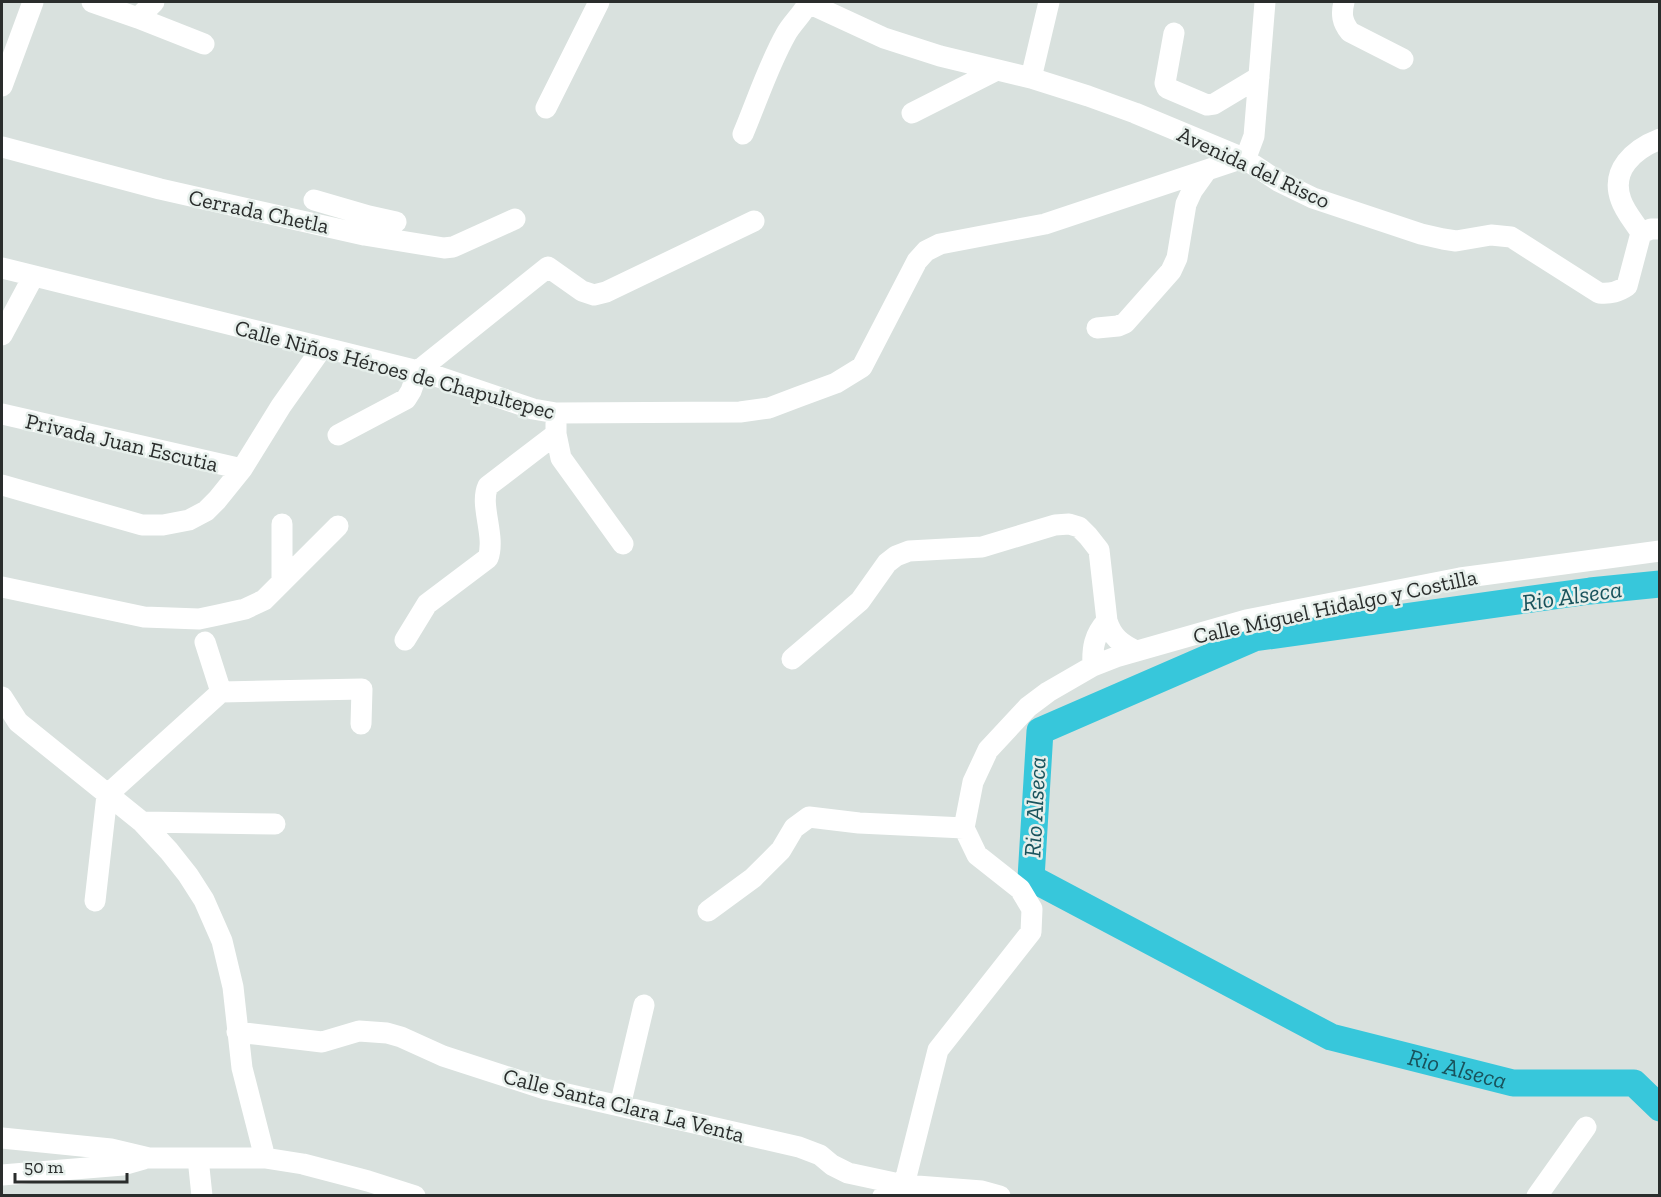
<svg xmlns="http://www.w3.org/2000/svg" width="1661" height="1197" font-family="'Zilla Slab',serif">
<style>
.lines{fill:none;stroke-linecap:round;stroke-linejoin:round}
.river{stroke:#37c7db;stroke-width:27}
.minor{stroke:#fff;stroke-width:21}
.labels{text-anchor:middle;stroke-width:5;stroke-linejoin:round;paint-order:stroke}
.street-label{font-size:22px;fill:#2a2d2c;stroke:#e6efeb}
.water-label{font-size:24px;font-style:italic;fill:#19535c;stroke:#e6efeb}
</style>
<rect width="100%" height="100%" fill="#d9e1de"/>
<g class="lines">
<!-- river -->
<path class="river" id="s1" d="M1660,584l-70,7 -336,47 -214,93 -9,147 300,159 182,46h121l26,25"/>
<!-- minor -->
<path class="minor" d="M92,2l46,16 16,-16
M806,2l78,36 56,18 91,22 57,18 47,17 108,45 35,23 35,17 108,36 22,5 13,2 35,-6 20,2 88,56c12,1 19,-1 28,-7l14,-53 10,-4h9
M1344,2c-3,12 -2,20 6,30l53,27
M138,18l66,26
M1174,33l-9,50 2,5 40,17 7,-1 45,-27
M1031,78l18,-76
M2,86l31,-84
M546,108l53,-106
M912,113l85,-43
M743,134c14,-33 25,-68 43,-100 6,-11 16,-19 22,-31
M2,147l158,42 204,46 80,13 9,-1 62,-28
M314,200l55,16 -5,19
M369,216l27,6
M1641,233c-6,-10 -16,-21 -20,-33 -11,-30 13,-51 39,-61
M2,268l428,106 103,35 23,4 184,-1 29,-4 29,-11 38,-14 26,-16 55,-106 9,-10 14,-7 105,-20 198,-66 5,-6 6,-16 11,-134
M1097,328l21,-2 7,-3 46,-52 6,-13 9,-54 6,-13 15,-21
M2,335l31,-58
M2,414l240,55
M556,423v11l5,24 62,86
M338,435l68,-36 5,-8 7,-20 130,-104 34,24 12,4 12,-3 148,-71
M2,485l140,40h21l26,-5 17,-9 11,-11 25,-31 39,-63 41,-58
M282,524v57
M2,587l142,30 55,2 19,-4 27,-6 19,-9 74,-74
M405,640l22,-36 61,-46c8,-22 -9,-53 0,-72l68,-52
M205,642l16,50
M792,659l68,-58 27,-38 9,-7 13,-5 73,-4 73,-22 14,-1 10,3 9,9 11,14 8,71c5,16 14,23 29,30
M1093,666c-1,-18 1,-31 14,-45
M2,697l16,25 124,100 27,29 19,24 16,25 18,41 11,46 9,81 23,90
M142,822l133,2
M95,901l12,-106 114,-103 141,-3 -1,35
M708,911l45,-33 28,-28 13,-22 15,-11 50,6 105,5
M237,1032l85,10 37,-11 28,2 14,4 42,19 102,33 254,58 21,8 12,10 16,8 56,12 78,6 18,5
M620,1106l24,-101
M2,1138l109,11 38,9h116l38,6 65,17 47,15
M198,1158l4,38
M2,1175l121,-10 21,-6
M883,1196l21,-11 34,-135 93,-118 1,-23 -12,-20 -43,-34 -13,-27 9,-46 15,-32 40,-43 20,-15 45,-26 23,-9 130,-37 214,-42 200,-27
M1537,1196l49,-69"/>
</g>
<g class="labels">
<!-- street labels -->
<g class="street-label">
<text transform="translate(1254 167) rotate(25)" y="8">Avenida del Risco</text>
<text transform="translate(259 211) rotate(12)" y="8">Cerrada Chetla</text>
<text transform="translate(395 369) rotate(15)" y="8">Calle Niños Héroes de Chapultepec</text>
<text transform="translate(122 442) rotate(13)" y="8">Privada Juan Escutia</text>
<text transform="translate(1335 606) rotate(-12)" y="8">Calle Miguel Hidalgo y Costilla</text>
<text transform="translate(624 1105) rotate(14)" y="8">Calle Santa Clara La Venta</text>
</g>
<!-- water labels -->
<g class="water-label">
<text transform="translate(1572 596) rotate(-8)" y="8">Rio Alseca</text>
<text transform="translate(1035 807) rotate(-87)" y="8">Rio Alseca</text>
<text dy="8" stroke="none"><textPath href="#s1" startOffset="1260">Rio Alseca</textPath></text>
</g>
</g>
<!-- border -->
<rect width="1661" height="1197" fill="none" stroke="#2a2d2c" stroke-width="6"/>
<!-- scale -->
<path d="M15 1173v9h112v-9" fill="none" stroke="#2a2d2c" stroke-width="3"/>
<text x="24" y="1173" font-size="18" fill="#2a2d2c" stroke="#e6efeb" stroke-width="4.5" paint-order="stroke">50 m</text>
</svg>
